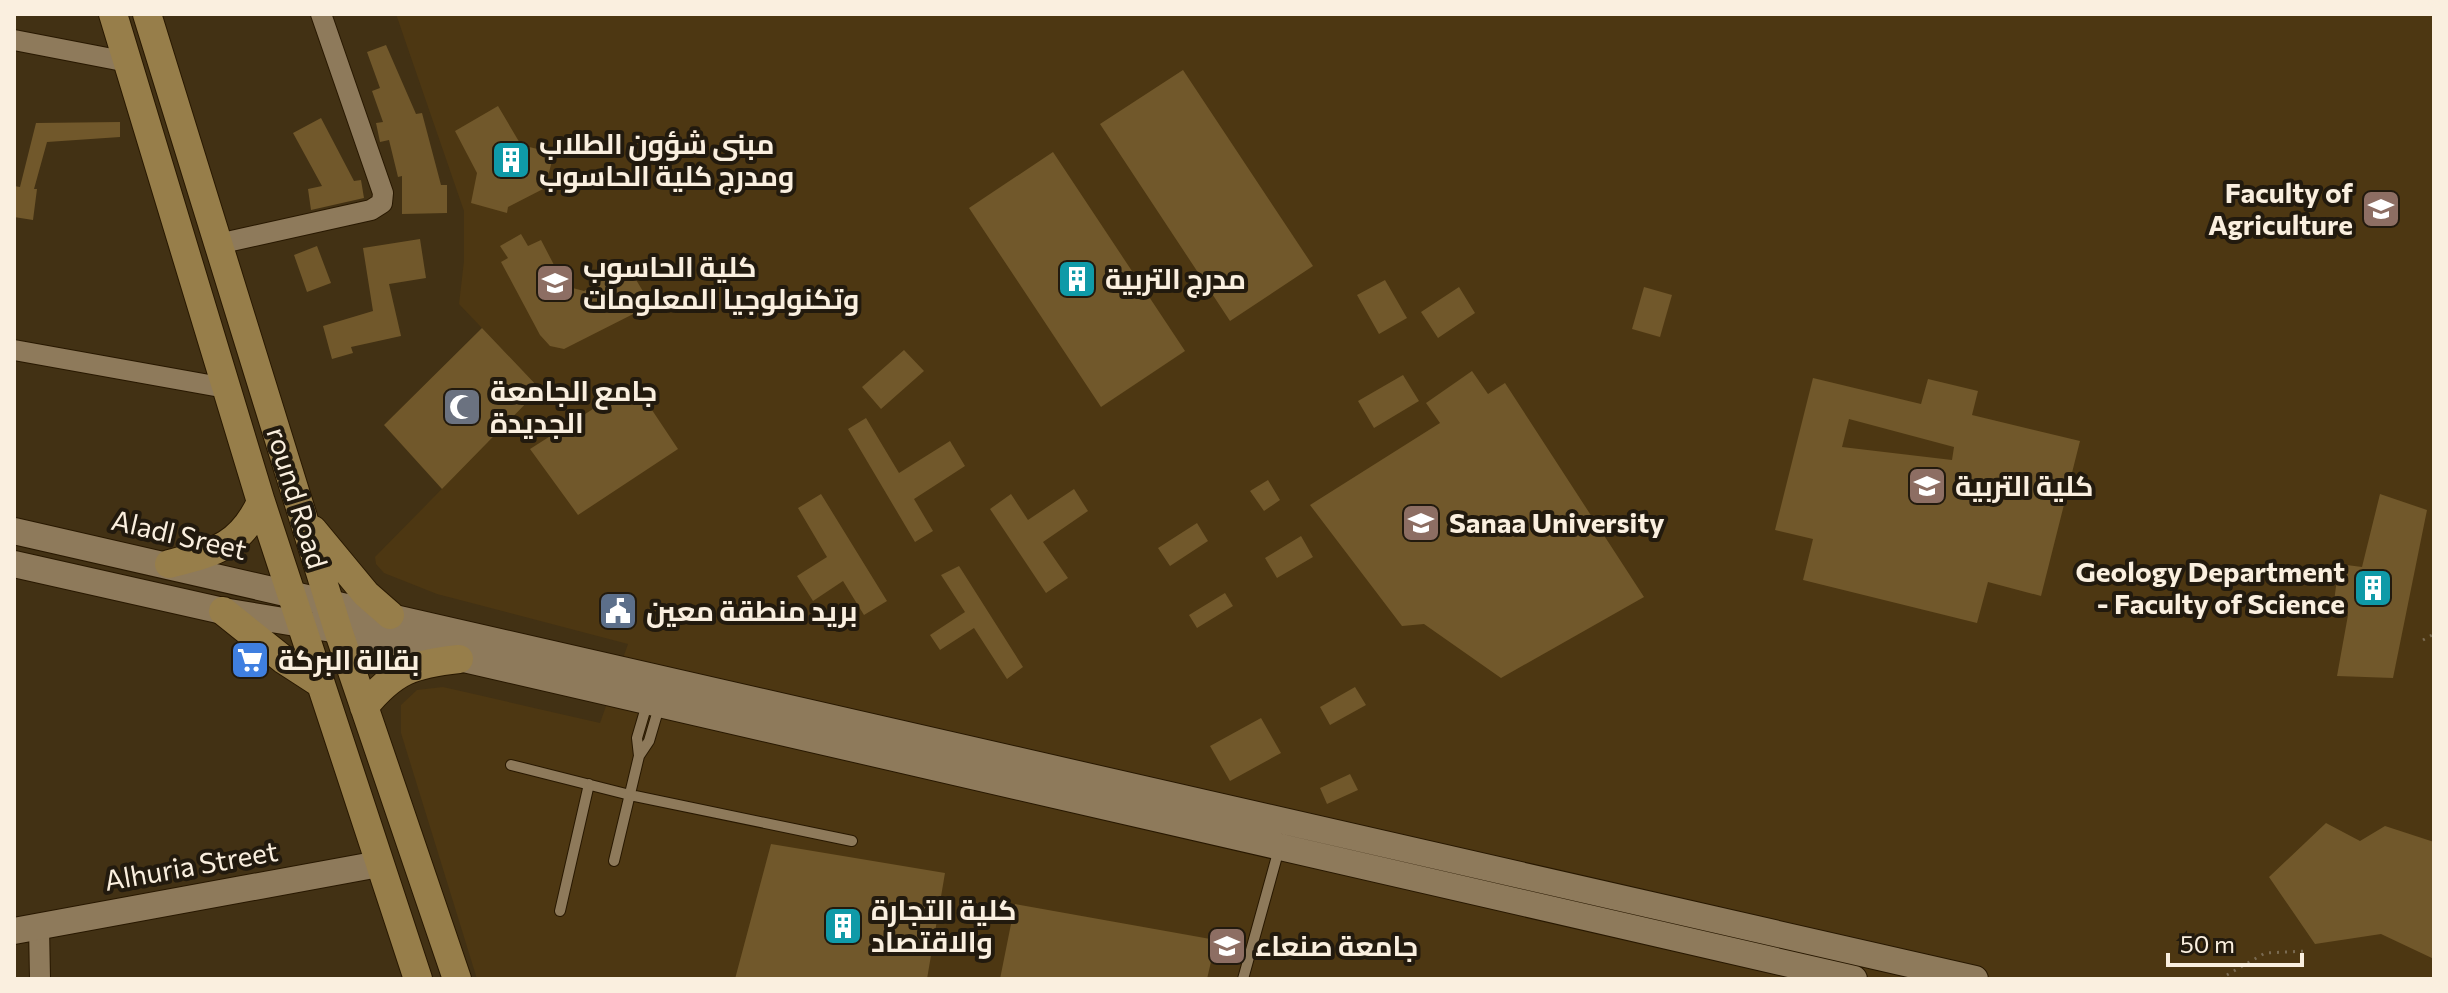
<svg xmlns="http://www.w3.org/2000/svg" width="2448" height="993" font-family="Commissioner,Cairo,sans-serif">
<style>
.built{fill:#4d3712}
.building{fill:#71582b;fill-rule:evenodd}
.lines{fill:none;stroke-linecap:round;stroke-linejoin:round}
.service-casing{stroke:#281800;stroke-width:12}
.minor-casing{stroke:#281800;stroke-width:22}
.tertiary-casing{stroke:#281800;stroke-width:28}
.secondary-casing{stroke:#281800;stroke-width:30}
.path{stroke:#7a6b52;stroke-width:3;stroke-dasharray:2 6;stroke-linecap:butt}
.service{stroke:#8e7a5b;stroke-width:10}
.minor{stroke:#8e7a5b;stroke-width:20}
.tertiary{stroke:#8e7a5b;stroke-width:26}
.secondary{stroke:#977e4a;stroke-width:28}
.labels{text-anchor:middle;stroke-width:8;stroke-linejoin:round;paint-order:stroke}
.poi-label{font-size:28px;font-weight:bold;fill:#faefdf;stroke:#221a0e;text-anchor:start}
.street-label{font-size:28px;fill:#faefdf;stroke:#221a0e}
</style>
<rect width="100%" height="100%" fill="#423114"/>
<!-- built -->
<path class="built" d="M396,14h2038v965h-1957l-76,-246v-28l16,-15 26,-3 157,36 28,-79 -191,-50 -53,-21 -8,-9 -1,-7 165,-168 -81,-85 5,-43v-50z"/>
<!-- building -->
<path class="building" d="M386,45l30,69 6,-1 19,72h6v28l-45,1v-38l-4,1 -9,-37 -9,2 -4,-19 7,-1 -11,-31 8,-3 -13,-36z
M1183,70l130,196 -83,55 -130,-197z
M498,106l23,39 33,8 -9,35 -37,19 -1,6 -36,-10 6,-30 -22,-42z
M321,118l33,63 7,-1 3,18 -53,12 -3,-21 14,-3 -29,-53z
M120,122v15l-73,5 -13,47h3l-4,31 -19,-3v-31l6,1 16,-64z
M1053,152l132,199 -84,56 -132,-199z
M521,234l7,12 13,-6 24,46 19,5 44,-25 23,39 -87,44 -14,-3 -10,-11 -39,-73 7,-4 -8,-12z
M420,239l6,39 -37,6 12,52 -50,11 2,6 -21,6 -9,-33 50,-15 -10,-63z
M317,246l14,37 -24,9 -13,-37z
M1385,280l22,38 -28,16 -22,-39z
M1459,287l16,26 -37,25 -17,-26z
M1644,287l28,8 -12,42 -28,-8z
M482,328l58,61 -98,100 -58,-64z
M904,350l20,21 -43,38 -19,-22z
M1472,371l16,23 17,-11 139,214 -143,81 -77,-54 -22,2 -92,-121 130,-82 -14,-20z
M1403,375l16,26 -45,27 -16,-27z
M1813,378l108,26 7,-25 50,12 -6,24 108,26 -39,155 -53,-14 -11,41 -174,-43 10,-41 -38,-9zM1849,419l105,28 -2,13 -110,-13z
M634,383l44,66 -100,66 -48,-66z
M866,418l33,55 51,-32 15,25 -51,33 19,32 -18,11 -67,-113z
M1268,480l12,20 -16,11 -14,-20z
M1074,489l14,22 -45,31 25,36 -22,15 -56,-84 21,-15 17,26z
M821,494l66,107 -23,14 -21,-34 -30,20 -16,-25 30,-19 -29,-49z
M2380,494l47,16 -34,168 -56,-2 11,-61 -15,-6 6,-45 23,3z
M1197,523l11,18 -38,25 -12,-18z
M1301,536l12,21 -36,21 -12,-20z
M959,566l64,101 -16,12 -33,-51 -34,22 -10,-15 35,-23 -24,-37z
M1225,593l8,13 -36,22 -8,-13z
M1355,687l11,18 -36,20 -10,-18z
M1261,718l20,35 -51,28 -20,-35z
M1350,774l8,16 -31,14 -7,-16z
M2326,823l34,18 25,-15 49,16v117l-53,-25 -66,10 -46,-67z
M771,844l174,29 -18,106h-192z
M1015,904l201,36 -9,39h-207z"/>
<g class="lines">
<!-- service casing -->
<g class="service-casing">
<path id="service" d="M639,756l-2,-18 10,-34
M511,765l119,30 222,46
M614,861l25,-105 10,-15 10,-34
M560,911l29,-127
M1243,979l36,-130"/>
</g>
<!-- minor casing -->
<g class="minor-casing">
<path id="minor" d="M14,40l114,22
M218,244l153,-34 11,-7 1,-10 -62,-179
M14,350l212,38
M39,926l1,53"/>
</g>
<!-- tertiary casing -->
<g class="tertiary-casing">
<path id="tertiary" d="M14,531l1961,448
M14,564l209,47 115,19 1516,349
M14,931l365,-67"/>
</g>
<!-- secondary casing -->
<g class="secondary-casing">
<path id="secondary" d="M113,14l148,488 157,477
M147,14l191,616 119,349
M313,530l53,64 24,21
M169,564c46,-12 71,-17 92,-62
M223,611l61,49 37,24
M364,707c30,-37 49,-43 95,-48"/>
</g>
<!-- path -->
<path class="path" d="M2423,640l11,-6
M2220,979l45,-26 42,-2"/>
<!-- service -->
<use href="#service" class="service"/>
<!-- minor -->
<use href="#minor" class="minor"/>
<!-- tertiary -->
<use href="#tertiary" class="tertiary"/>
<!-- secondary -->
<use href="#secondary" class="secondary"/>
</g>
<!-- icons -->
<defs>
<g id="building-square" transform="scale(2)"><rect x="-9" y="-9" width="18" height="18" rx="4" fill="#0f9aa8" stroke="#221a0e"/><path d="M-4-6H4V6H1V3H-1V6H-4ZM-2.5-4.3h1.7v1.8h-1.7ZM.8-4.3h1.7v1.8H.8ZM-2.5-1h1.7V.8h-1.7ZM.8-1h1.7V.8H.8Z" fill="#fff"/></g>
<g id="university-square" transform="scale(2)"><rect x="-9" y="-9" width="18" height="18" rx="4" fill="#8d6e63" stroke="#221a0e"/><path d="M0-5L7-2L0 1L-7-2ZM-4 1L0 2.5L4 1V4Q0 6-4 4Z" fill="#fff"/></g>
<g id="mosque-square" transform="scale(2)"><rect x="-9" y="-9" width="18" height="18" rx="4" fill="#6b7280" stroke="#221a0e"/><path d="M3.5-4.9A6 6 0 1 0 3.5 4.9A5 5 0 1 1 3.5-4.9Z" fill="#fff"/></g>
<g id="civic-square" transform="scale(2)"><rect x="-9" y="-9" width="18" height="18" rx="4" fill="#5c6f8a" stroke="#221a0e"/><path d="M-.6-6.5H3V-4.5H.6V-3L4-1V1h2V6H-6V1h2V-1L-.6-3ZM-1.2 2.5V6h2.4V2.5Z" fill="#fff"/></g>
<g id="supermarket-square" transform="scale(2)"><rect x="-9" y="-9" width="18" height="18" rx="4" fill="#3f7fe0" stroke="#221a0e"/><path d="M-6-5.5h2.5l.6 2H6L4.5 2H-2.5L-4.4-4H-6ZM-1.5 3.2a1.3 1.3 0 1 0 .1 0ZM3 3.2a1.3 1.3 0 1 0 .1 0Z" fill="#fff"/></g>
</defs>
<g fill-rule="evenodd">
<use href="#building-square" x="511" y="160"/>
<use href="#university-square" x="2381" y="209"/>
<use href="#building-square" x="1077" y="279"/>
<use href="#university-square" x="555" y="283"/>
<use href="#mosque-square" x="462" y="407"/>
<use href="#university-square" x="1927" y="486"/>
<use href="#university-square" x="1421" y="523"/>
<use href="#building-square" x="2373" y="588"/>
<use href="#civic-square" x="618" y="611"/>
<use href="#supermarket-square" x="250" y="660"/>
<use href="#building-square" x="843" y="926"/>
<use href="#university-square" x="1227" y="946"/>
</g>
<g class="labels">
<!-- poi labels -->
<g class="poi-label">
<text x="539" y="154">مبنى شؤون الطلاب<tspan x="539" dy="32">ومدرج كلية الحاسوب</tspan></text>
<text x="2353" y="203" text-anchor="end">Faculty of<tspan x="2353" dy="32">Agriculture</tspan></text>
<text x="583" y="277">كلية الحاسوب<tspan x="583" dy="32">وتكنولوجيا المعلومات</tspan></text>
<text x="1105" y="289">مدرج التربية</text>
<text x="490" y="401">جامع الجامعة<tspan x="490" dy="32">الجديدة</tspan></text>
<text x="1955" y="496">كلية التربية</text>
<text x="1449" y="533">Sanaa University</text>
<text x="2345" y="582" text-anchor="end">Geology Department<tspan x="2345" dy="32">- Faculty of Science</tspan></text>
<text x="646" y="621">بريد منطقة معين</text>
<text x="278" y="670">بقالة البركة</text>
<text x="871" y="920">كلية التجارة<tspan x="871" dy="32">والاقتصاد</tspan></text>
<text x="1255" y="956">جامعة صنعاء</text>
</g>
<!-- street labels -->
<g class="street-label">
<text transform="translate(297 498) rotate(73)" y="10">round Road</text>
<text transform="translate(179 535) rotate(13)" y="10">Aladl Sreet</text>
<text transform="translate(191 866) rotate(-10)" y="10">Alhuria Street</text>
</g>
</g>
<!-- border -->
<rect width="2448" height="993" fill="none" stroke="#faefdf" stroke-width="32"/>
<!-- scale -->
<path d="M2168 953v12h134v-12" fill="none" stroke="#faefdf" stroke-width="4"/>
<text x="2180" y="953" font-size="24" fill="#faefdf" stroke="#221a0e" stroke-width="6" paint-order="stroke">50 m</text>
</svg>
